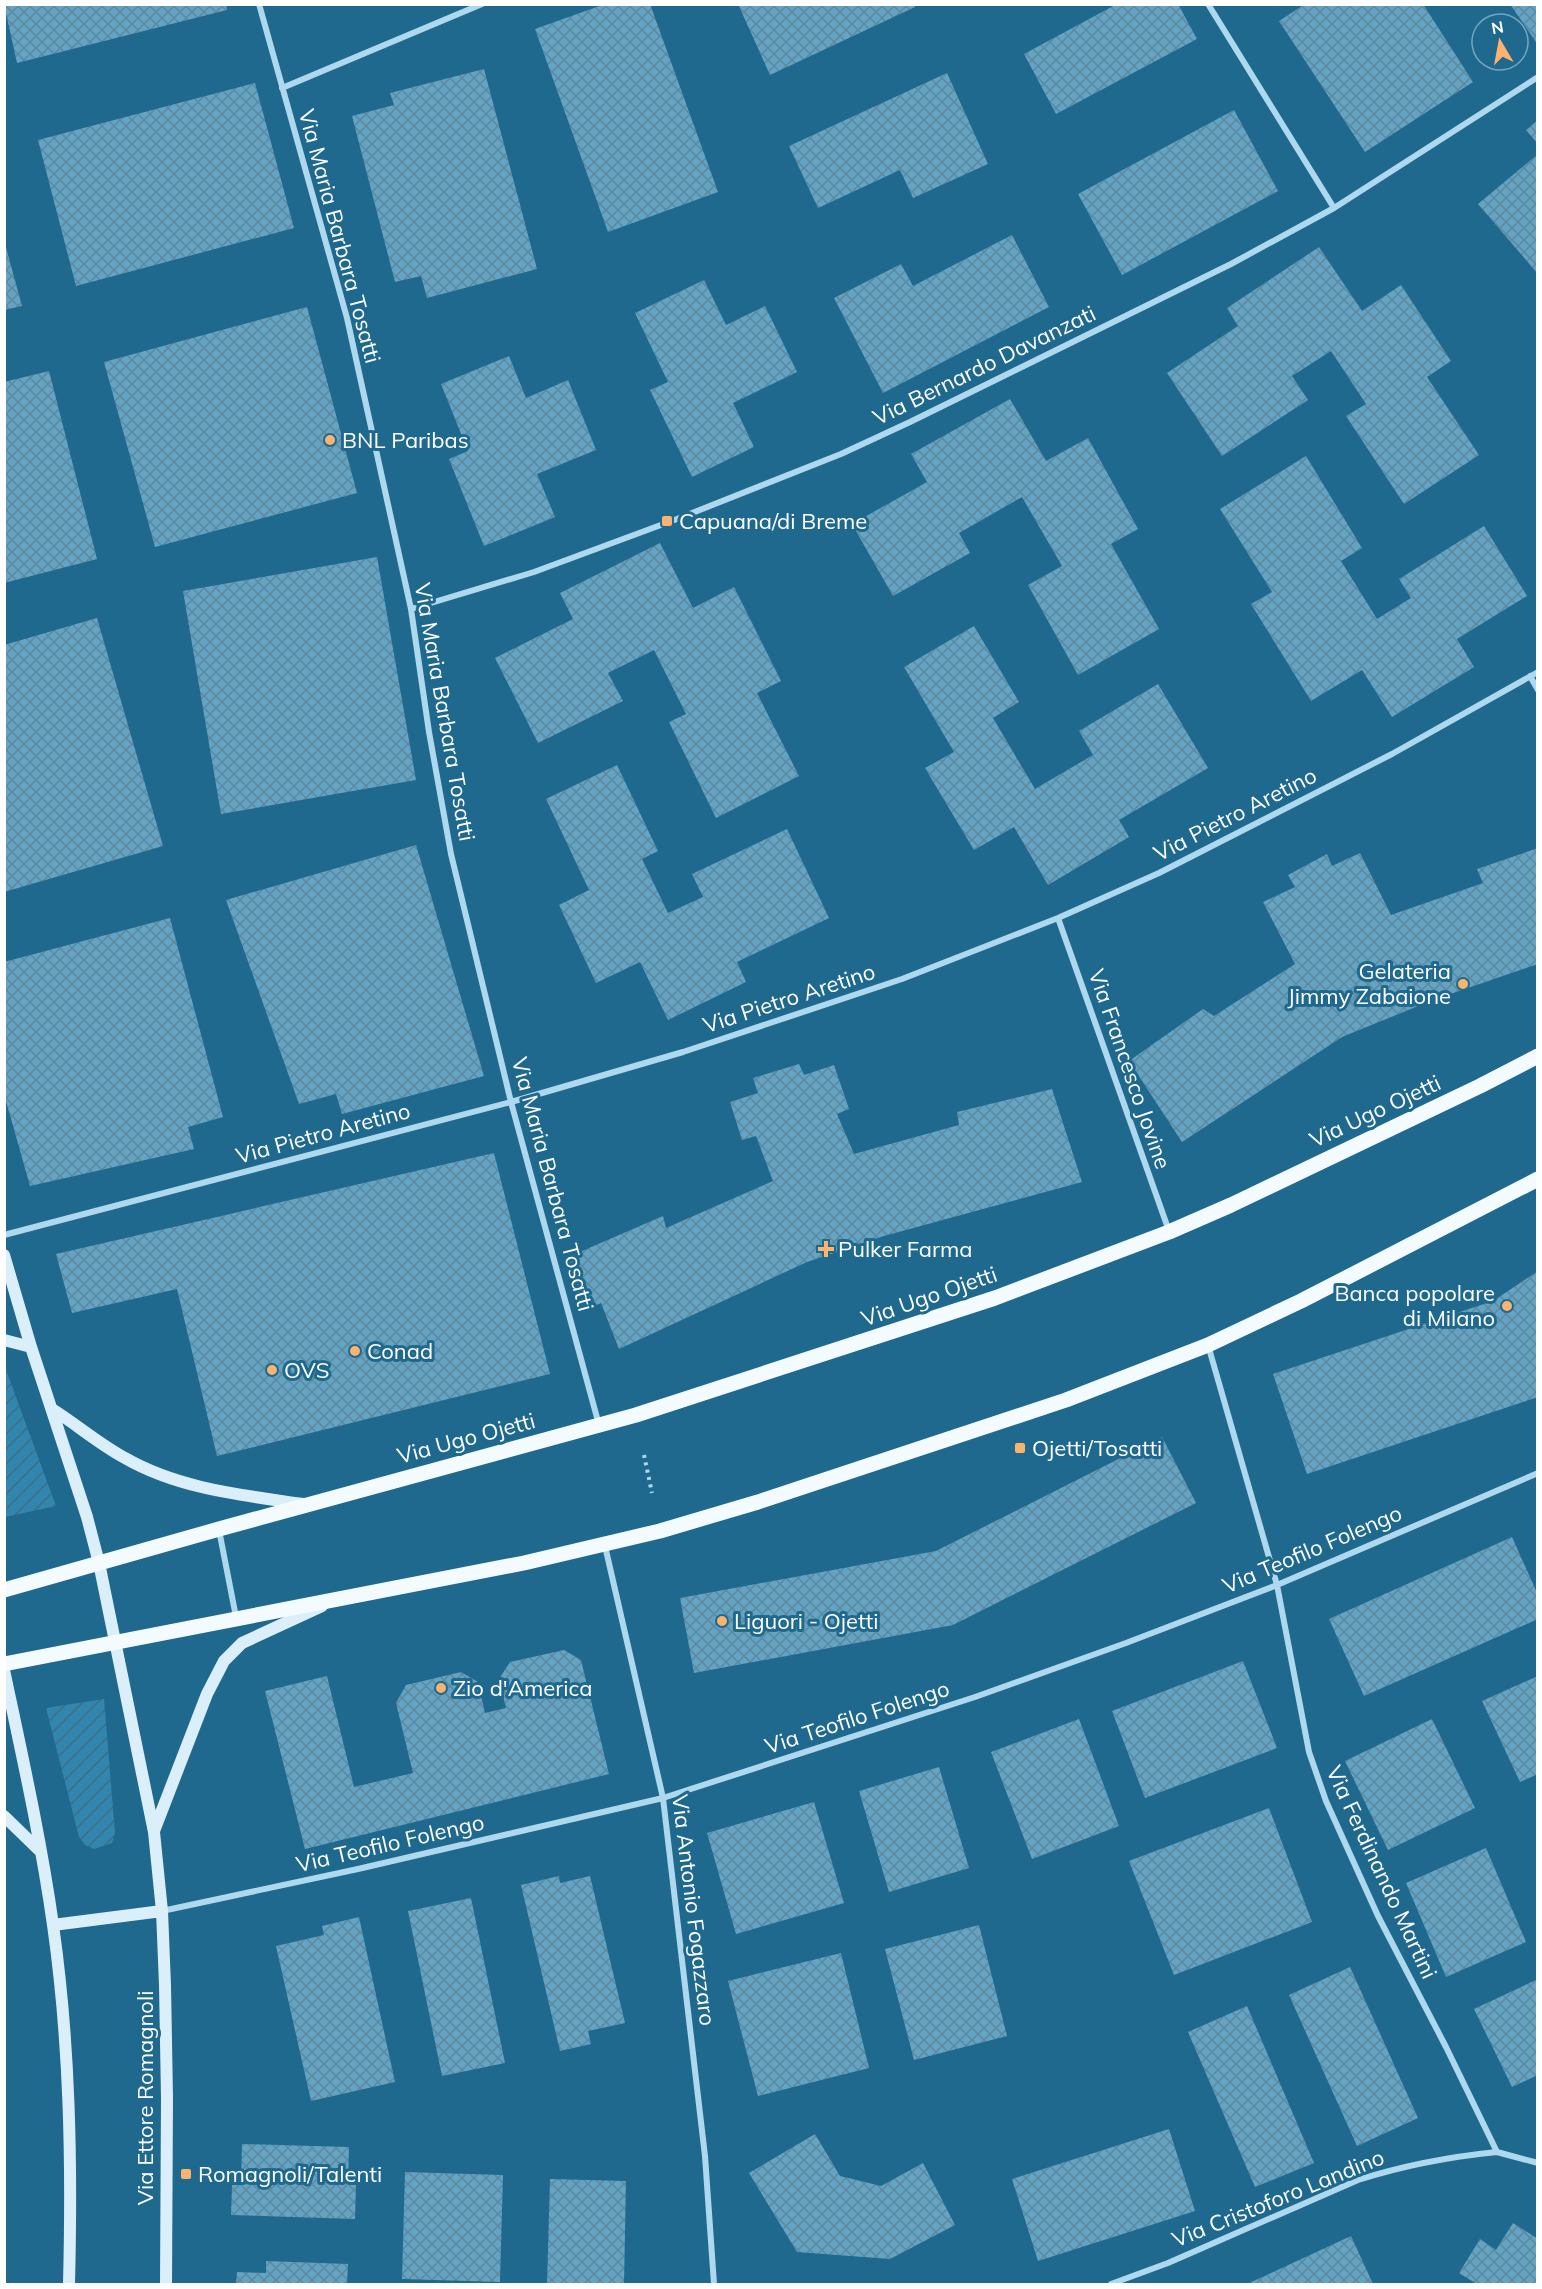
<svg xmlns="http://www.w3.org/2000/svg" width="1542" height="2289" font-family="Mulish,sans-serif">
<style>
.garden{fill:url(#garden-furrows)}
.building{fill:url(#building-cross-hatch)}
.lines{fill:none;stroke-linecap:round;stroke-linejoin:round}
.path{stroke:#aed8ed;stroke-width:4;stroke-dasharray:3 4.5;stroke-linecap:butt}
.street{stroke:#aed8ed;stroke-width:6}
.secondary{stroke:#daeffa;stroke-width:12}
.primary{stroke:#f4fbff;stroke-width:15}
.poi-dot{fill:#fbb36e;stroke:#1f698f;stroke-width:2}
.labels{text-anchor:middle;stroke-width:6;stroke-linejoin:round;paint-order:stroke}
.street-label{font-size:22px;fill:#fff;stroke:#1f698f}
.poi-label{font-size:22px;fill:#fff;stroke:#1f698f;text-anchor:start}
</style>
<defs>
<pattern id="garden-furrows" width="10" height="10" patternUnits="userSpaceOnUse" patternTransform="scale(1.5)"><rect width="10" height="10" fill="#3285ac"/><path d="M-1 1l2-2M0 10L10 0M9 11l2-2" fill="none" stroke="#3c6e86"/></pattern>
<pattern id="building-cross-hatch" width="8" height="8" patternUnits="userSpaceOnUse" patternTransform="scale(1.5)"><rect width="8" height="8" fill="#64a3c2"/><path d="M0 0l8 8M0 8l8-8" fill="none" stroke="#5d899f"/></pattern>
</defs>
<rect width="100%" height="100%" fill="#1f698f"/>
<!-- garden -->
<path class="garden" d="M5,1367l51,139 -51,11h-1z
M104,1699l11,134 -3,10 -18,6 -9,-4 -6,-8 -33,-129z"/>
<!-- building -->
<path class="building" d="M4,4h222l1,6 -210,53z
M605,4h45l68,188 -110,40 -73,-203z
M738,4h176l1,3 -145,68z
M1117,4h61l19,35 -141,75 -32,-60z
M1305,4h118l50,78 -108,70 -86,-131z
M1510,4h28v41z
M484,69l53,200 -110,29 -6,-22 -26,6 -43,-166 42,-11 -4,-12z
M947,73l41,91 -75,34 -13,-28 -82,38 -29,-62z
M255,83l39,145 -218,58 -38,-146z
M1234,110l44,81 -156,84 -44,-81z
M1538,120v24l-12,-14z
M1538,154v120l-60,-70z
M1012,235l37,72 -166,86 -49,-95 67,-34 12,22z
M4,240l18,66 -18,4z
M1319,247l43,64 39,-26 50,76 -24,16 52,78 -75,49 -58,-88 20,-12 -35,-53 -39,25 16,24 -86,56 -55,-83 71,-47 -11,-18z
M704,280l22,45 39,-19 32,66 -64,31 21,44 -62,30 -42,-87 18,-8 -33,-69z
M307,307l50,186 -202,54 -51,-185z
M509,356l17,42 42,-18 28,70 -59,24 18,43 -71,29 -35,-87 19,-8 -27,-67z
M49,371l48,188 -93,24v-201z
M1010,399l36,62 42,-23 50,91 -27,15 48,85 -81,46 -50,-90 34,-19 -40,-69 -63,36 11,20 -77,43 -41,-72 75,-42 -16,-28z
M1306,456l56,92 -21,13 36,58 34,-21 -12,-19 85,-53 43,70 -70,43 17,28 -82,50 -30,-47 -51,31 -60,-97 21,-12 -52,-83z
M660,543l33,65 41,-21 47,94 -24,12 42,83 -83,42 -47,-96 17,-8 -32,-64 -46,23 15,28 -85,42 -43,-85 78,-39 -13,-26z
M377,557l39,223 -195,34 -38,-223z
M97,618l66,228 -159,46v-247z
M974,626l45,76 -26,16 42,71 58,-34 -14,-24 79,-47 50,84 -89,52 10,17 -81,48 -34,-58 -40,23 -49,-82 29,-16 -50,-85z
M617,765l41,86 -16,8 26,54 35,-16 -11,-23 95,-45 42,89 -92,44 9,20 -78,38 -28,-58 -44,21 -37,-78 30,-15 -43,-91z
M416,845l68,231 -142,38 -6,-20 -37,10 -73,-204z
M1538,848v116l-105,36 -91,37 -160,105 -53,-81 74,-52 11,7 81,-52 -32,-62 32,-15 -7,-12 39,-21 5,12 28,-13 31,62 92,-32 -6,-14z
M170,918l53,199 -35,10 6,22 -164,37 -26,-92v-132z
M799,1064l5,11 30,-10 15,44 -12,5 17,40 105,-29 -2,-13 95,-23 30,93 -198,54 -77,26 -188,87 -18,-46 -14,6 -21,-51 97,-42 3,12 107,-47 -17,-45 -14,4 -12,-38 28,-9 -5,-15z
M494,1153l56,221 -333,82 -40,-167 -105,24 -16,-59z
M1538,1271v126l-231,77 -34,-100 220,-73z
M1162,1437l34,66 -243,122 -259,48 -14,-75 256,-47z
M1512,1537l26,58v24l-174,77 -35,-77z
M564,1650l17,10 28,114 -304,75 -40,-158 62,-15 27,111 59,-14 -17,-70 10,-18 55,-13 17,10 7,31 21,-5 -7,-29 11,-17z
M1243,1661l34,87 -132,50 -33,-87z
M1538,1676v98l-18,8 -38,-81z
M1079,1719l40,107 -87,33 -41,-107z
M1432,1719l43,89 -87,42 -43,-89z
M939,1767l30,101 -80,24 -30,-101z
M814,1802l30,101 -108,31 -29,-101z
M1269,1808l43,114 -138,53 -45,-114z
M1486,1848l40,94 -80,35 -40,-94z
M559,1876l1,7 30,-7 35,147 -37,8 3,13 -31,7 -39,-166z
M471,1898l34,165 -63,13 -34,-165z
M359,1917l36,165 -84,19 -35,-155 48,-11 -2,-9z
M979,1925l28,111 -93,24 -29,-111z
M841,1953l28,115 -111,28 -30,-115z
M1350,1967l68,151 -61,28 -68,-151z
M1538,1979v96l-26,12 -38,-78z
M1247,2006l67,157 -59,24 -67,-155z
M1169,2129l26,82 -157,50 -26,-82z
M815,2134l25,42 41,10 42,-23 32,62 -65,34 -93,-7 -48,-79z
M242,2144l107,3 -1,37 8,1 -1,34 -124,-4 1,-30h9z
M405,2172l98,3 -3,107 -98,-3z
M550,2179l76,2 -2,103h-77z
M1513,2223l25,16v45h-61l-18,-11 21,-34 16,11z
M1351,2236l22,48h-126z
M266,2261l82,3 -1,20h-111l1,-12 29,1z"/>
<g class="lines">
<!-- path -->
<path class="path" d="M644,1455l8,38"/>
<!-- street -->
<path class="street" d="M259,4l88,314 64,291 18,123 22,122 60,248 88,323
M1208,4l126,204
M282,88l200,-84
M411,609l123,-37 143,-53 164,-65 69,-32 321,-158 103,-56 204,-131
M1530,676l8,14
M1058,918l111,313
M4,1235l507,-133 172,-50 219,-73 156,-61 101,-45 233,-119 146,-82
M1208,1345l69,240 32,167 17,49 52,115 68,131 51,105 41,11
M219,1530l17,87
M605,1546l58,252 42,358 9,128
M162,1911l196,-42 305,-71 312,-101 151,-54 151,-58 261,-112
M1111,2284l57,-21 190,-83c47,-15 89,-23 139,-28"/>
<!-- secondary -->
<path class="secondary" d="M4,1255l27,92 56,170 12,46 55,269 8,79 3,74 2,113 -1,186
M4,1340l27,7
M52,1409c24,15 47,35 73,49 54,31 117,37 178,46
M4,1670c18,85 37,170 49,255 17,119 19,239 16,359
M4,1816l36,35
M154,1831l53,-137 17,-33 18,-18 80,-37
M53,1925l109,-14"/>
<!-- primary -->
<path class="primary" d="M4,1590l215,-61 417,-114 359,-117 174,-66 62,-27 249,-119 58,-30
M4,1664l520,-101 136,-32 98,-29 308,-102 142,-55 93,-44 237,-122"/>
</g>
<!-- markers -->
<g class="poi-dot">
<circle cx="330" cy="440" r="6"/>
<rect x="661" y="515" width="12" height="12" rx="3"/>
<circle cx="1463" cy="984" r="6"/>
<path d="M823 1240h6v6h6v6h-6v6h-6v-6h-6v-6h6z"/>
<circle cx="1507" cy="1306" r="6"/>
<circle cx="355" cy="1351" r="6"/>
<circle cx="272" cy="1370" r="6"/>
<rect x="1014" y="1442" width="12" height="12" rx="3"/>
<circle cx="722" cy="1621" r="6"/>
<circle cx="441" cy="1688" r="6"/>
<rect x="180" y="2168" width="12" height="12" rx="3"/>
</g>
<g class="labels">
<!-- street labels -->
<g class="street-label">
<text transform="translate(340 236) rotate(75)" y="8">Via Maria Barbara Tosatti</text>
<text transform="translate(984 365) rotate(-26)" y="8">Via Bernardo Davanzati</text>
<text transform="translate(445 712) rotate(80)" y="8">Via Maria Barbara Tosatti</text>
<text transform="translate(1235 814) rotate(-27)" y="8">Via Pietro Aretino</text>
<text transform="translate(789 998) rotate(-18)" y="8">Via Pietro Aretino</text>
<text transform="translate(1130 1069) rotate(71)" y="8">Via Francesco Jovine</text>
<text transform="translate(1375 1111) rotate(-25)" y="8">Via Ugo Ojetti</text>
<text transform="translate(323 1133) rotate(-15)" y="8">Via Pietro Aretino</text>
<text transform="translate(553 1184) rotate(75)" y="8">Via Maria Barbara Tosatti</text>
<text transform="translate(929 1296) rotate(-19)" y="8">Via Ugo Ojetti</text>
<text transform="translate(466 1438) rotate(-15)" y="8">Via Ugo Ojetti</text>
<text transform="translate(1312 1549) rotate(-23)" y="8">Via Teofilo Folengo</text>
<text transform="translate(857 1717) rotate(-18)" y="8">Via Teofilo Folengo</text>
<text transform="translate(390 1843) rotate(-13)" y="8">Via Teofilo Folengo</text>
<text transform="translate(1382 1872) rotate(65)" y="8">Via Ferdinando Martini</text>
<text transform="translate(694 1910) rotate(83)" y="8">Via Antonio Fogazzaro</text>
<text transform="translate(145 2098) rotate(-90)" y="8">Via Ettore Romagnoli</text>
<text transform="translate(1278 2198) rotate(-22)" y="8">Via Cristoforo Landino</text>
</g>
<!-- poi labels -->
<g class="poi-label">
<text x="342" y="448">BNL Paribas</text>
<text x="679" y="529">Capuana/di Breme</text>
<text x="1451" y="979" text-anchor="end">Gelateria<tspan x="1451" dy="25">Jimmy Zabaione</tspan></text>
<text x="838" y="1257">Pulker Farma</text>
<text x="1495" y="1301" text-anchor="end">Banca popolare<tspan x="1495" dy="25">di Milano</tspan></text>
<text x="367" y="1359">Conad</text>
<text x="284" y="1378">OVS</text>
<text x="1032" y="1456">Ojetti/Tosatti</text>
<text x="734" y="1629">Liguori - Ojetti</text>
<text x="453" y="1696">Zio d'America</text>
<text x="198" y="2182">Romagnoli/Talenti</text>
</g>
</g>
<!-- border -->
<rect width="1542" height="2289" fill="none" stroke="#ffffff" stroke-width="12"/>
<!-- north arrow -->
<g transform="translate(1500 42) rotate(350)"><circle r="28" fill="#1f698f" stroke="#79a5bc" stroke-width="1.5"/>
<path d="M0-4.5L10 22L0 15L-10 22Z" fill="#fbb36e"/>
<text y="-9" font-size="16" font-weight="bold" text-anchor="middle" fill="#ffffff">N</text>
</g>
</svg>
